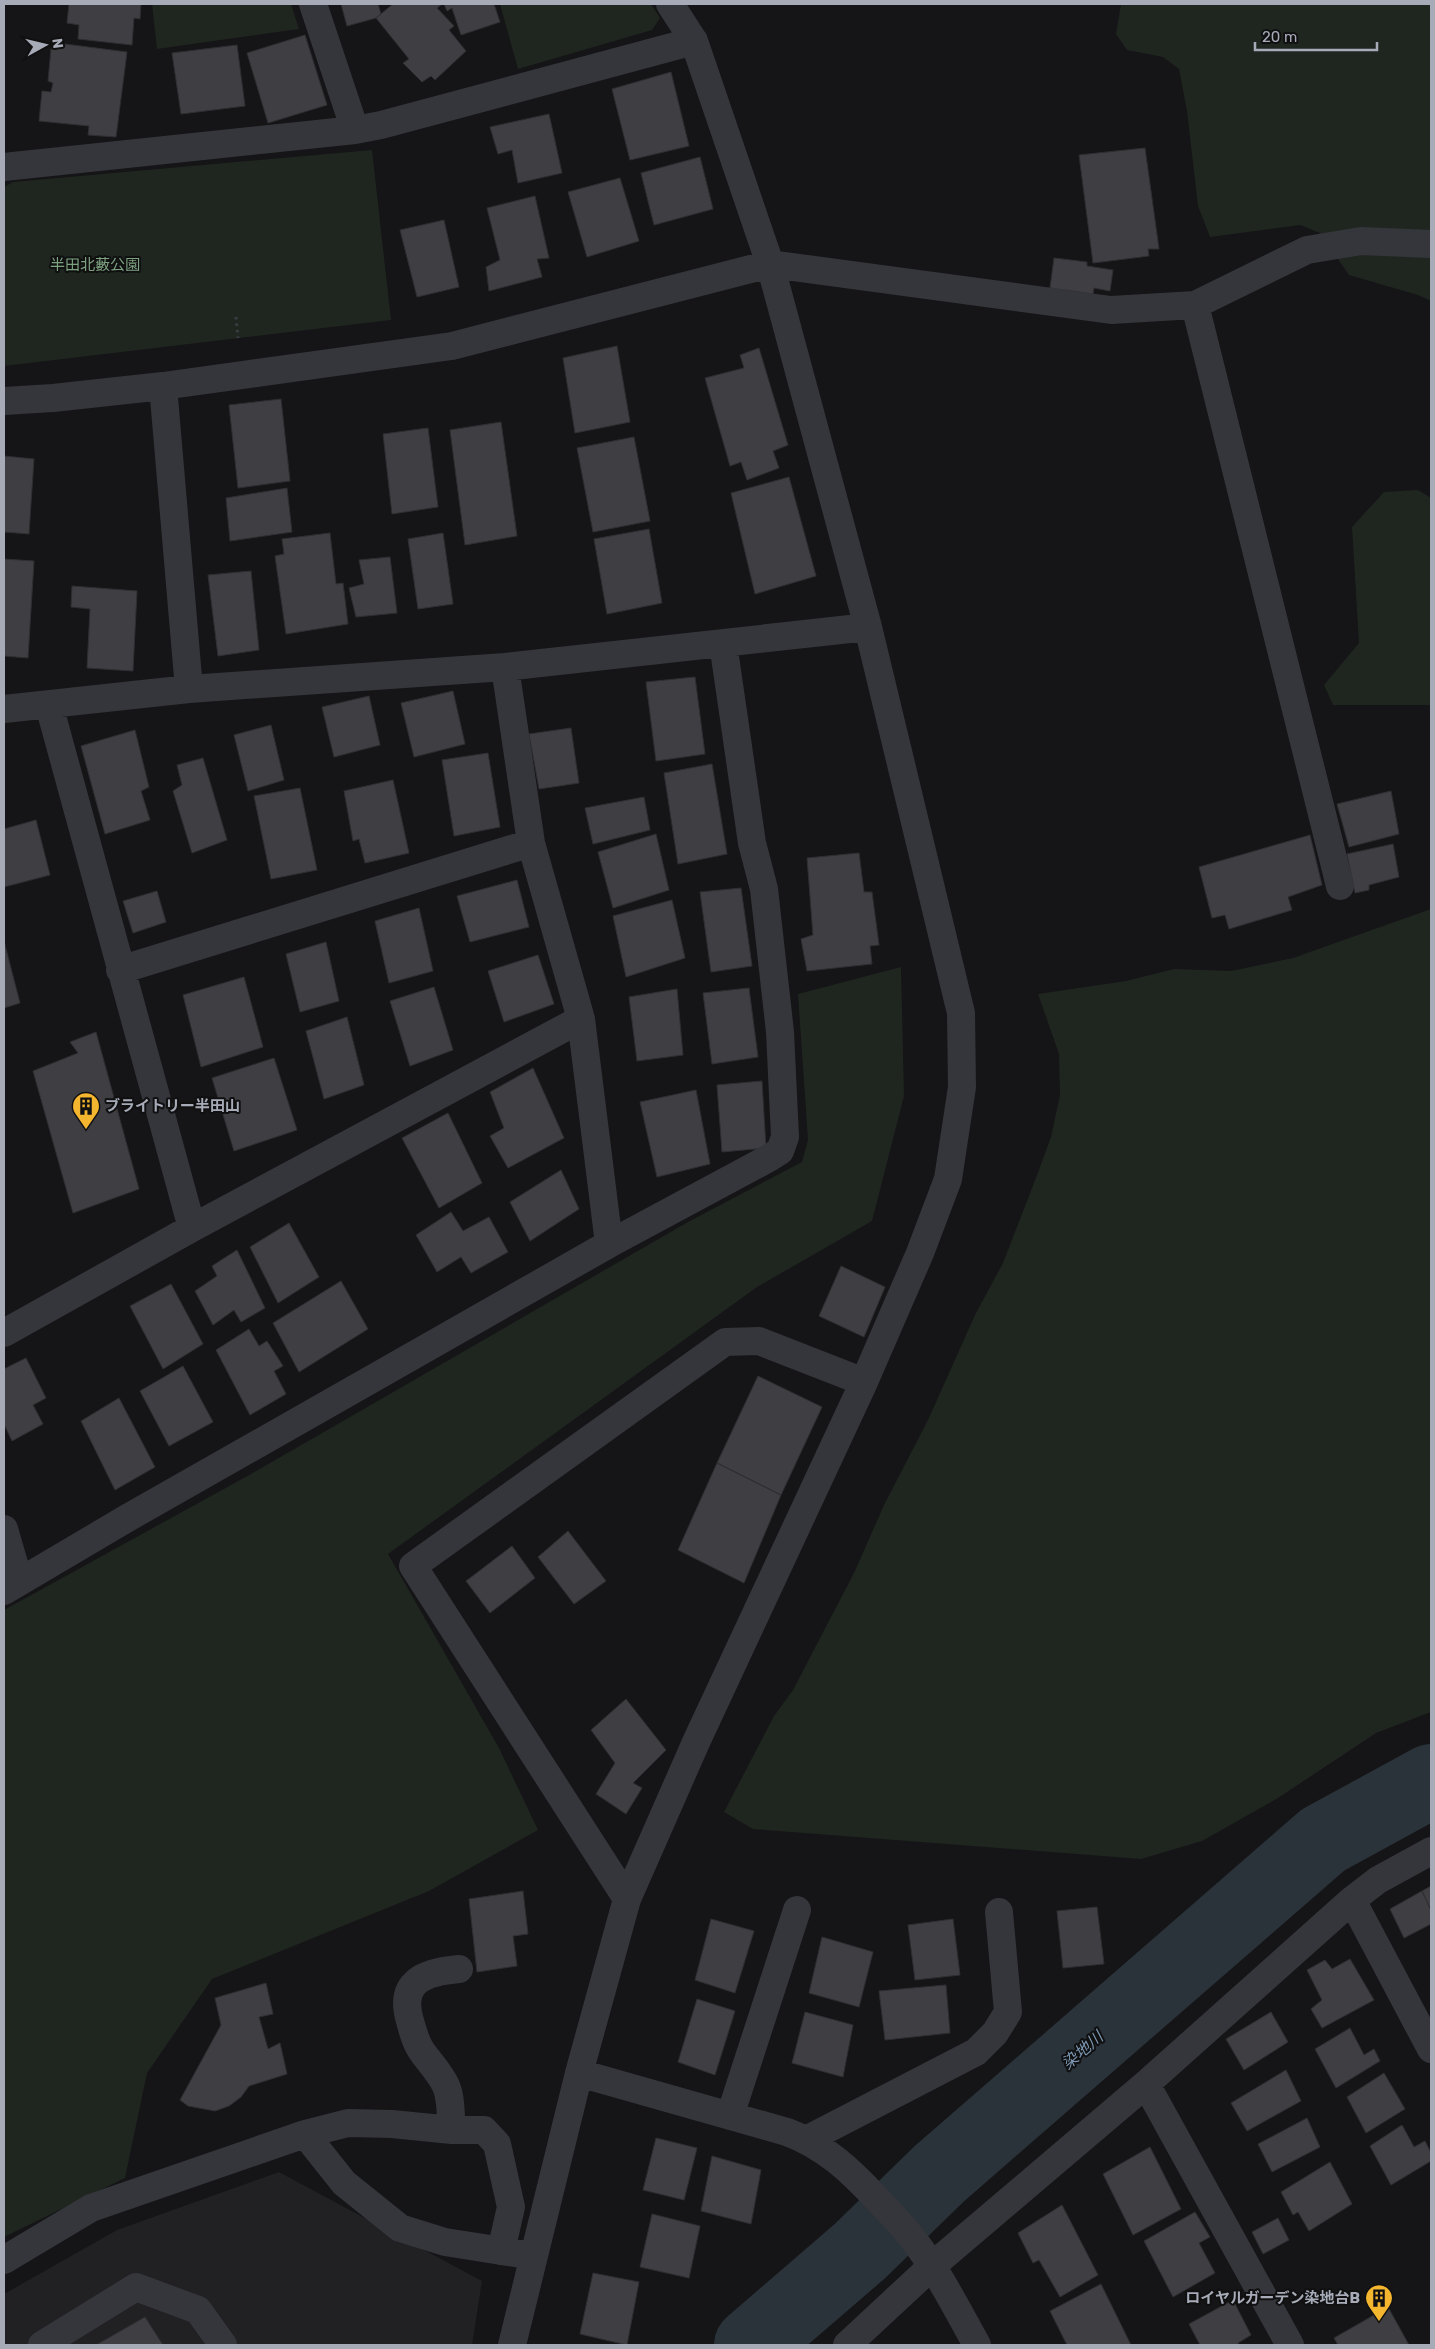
<svg xmlns="http://www.w3.org/2000/svg" width="1435" height="2349" font-family="Rubik,'Noto Sans JP',sans-serif">
<style>
.built{fill:#212023}
.green{fill:#1f2620}
.lines{fill:none;stroke-linecap:round;stroke-linejoin:round}
.river{stroke:#2a333a;stroke-width:74}
.building{fill:#3f3f43;stroke:#2f2e32}
.path{stroke:#3b3d42;stroke-width:3;stroke-dasharray:2.5 4;stroke-linecap:butt}
.minor{stroke:#35363b;stroke-width:28}
.labels{text-anchor:middle;stroke-width:4;stroke-linejoin:round;paint-order:stroke}
.park-label{font-size:15px;fill:#7da280;stroke:#101011}
.poi-label{font-size:15px;font-weight:bold;fill:#a6abb7;stroke:#101011;text-anchor:start}
.water-label{font-size:16px;font-style:italic;fill:#7c98b3;stroke:#101011}
</style>
<rect width="100%" height="100%" fill="#151416"/>
<!-- built -->
<path class="built" d="M279,2172l203,109 -10,64h-468v-51l113,-64z"/>
<!-- green -->
<path class="green" d="M152,4h139l8,25 -142,20z
M500,4h151l9,14 -8,12 -134,39z
M1121,4h310v297l-13,-6 -69,-20 -29,-42 -20,-8 -90,12 -12,-31 -11,-95 -8,-42 -16,-12 -36,-7 -11,-16z
M372,150l19,170 -387,46v-179l9,-5z
M1418,490l13,8v207h-98l-9,-20 35,-42 -7,-116 32,-35z
M1431,909v803l-55,21 -98,65 -76,43 -61,18 -388,-30 -29,-17 50,-96 19,-26 61,-117 30,-68 44,-85 47,-105 28,-52 33,-85 15,-41 9,-42 -1,-41 -21,-60 88,-13 48,-12 57,2 62,-13z
M901,967l3,129 -32,125 -115,66 -369,267 111,194 39,82 -109,61 -217,88 -65,94 -22,105 -121,59v-627l247,-136 437,-252 114,-60 6,-22 -10,-146z"/>
<g class="lines">
<!-- river -->
<path class="river" d="M751,2345l109,-94 79,-77 384,-334 108,-59"/>
</g>
<!-- building -->
<path class="building" d="M69,4h72l-1,15 -6,-1 -2,27 -54,-6 1,-14 -12,-2z
M341,4h37l3,10 -5,4 -29,8z
M393,4h47l1,1 -4,3 17,18 -5,4 17,21 -31,29 -4,-4 -9,6 -19,-19 6,-4 -33,-41z
M444,4h50l6,18 -39,13 -9,-27 -5,3z
M305,35l22,70 -59,18 -21,-70z
M57,43l70,9 -11,85 -28,-2 1,-9 -50,-5 3,-30 9,1 2,-9 -5,-2 3,-32h6z
M237,45l8,61 -64,8 -9,-61z
M671,72l18,74 -59,14 -18,-71z
M549,114l13,59 -44,10 -6,-33 -14,4 -8,-27z
M1145,148l14,101h-11l1,7 -56,7 -14,-108z
M700,157l13,52 -59,16 -13,-52z
M620,178l19,63 -52,16 -19,-65z
M535,196l14,62 -12,1 5,18 -53,14 -3,-24 14,-7 -13,-52z
M444,220l15,67 -42,10 -17,-67z
M1054,258l33,4v4l26,4 -3,21 -16,-3 -1,6 -43,-6z
M617,346l13,76 -55,11 -12,-75z
M759,348l29,97 -15,6 6,17 -32,12 -6,-18 -11,4 -25,-88 39,-10 -4,-13z
M281,399l9,82 -52,7 -9,-83z
M501,422l16,114 -52,9 -15,-115z
M428,428l10,79 -46,7 -9,-80z
M634,437l16,84 -57,11 -16,-84z
M4,456l30,3 -5,75 -25,-2z
M789,477l27,99 -61,18 -24,-101z
M287,488l5,44 -62,9 -4,-43z
M649,529l13,74 -55,11 -13,-75z
M330,533l6,51 7,-1 5,41 -62,10 -11,-78 9,-2 -2,-15z
M443,533l10,71 -35,5 -10,-70z
M390,557l7,56 -41,4 -7,-29 15,-4 -5,-24z
M4,559l30,2 -6,97 -24,-2z
M251,571l8,79 -41,6 -10,-81z
M72,586l65,5 -4,80 -46,-3 3,-59 -19,-2z
M695,677l10,77 -49,7 -10,-79z
M453,691l12,53 -51,13 -13,-54z
M369,696l11,49 -46,12 -12,-50z
M271,725l13,55 -36,11 -14,-56z
M571,728l8,55 -40,6 -10,-55z
M135,730l14,57 -8,4 9,29 -45,14 -24,-88z
M488,753l12,74 -46,9 -12,-76z
M203,758l24,82 -35,13 -19,-62 9,-6 -5,-20z
M712,764l15,90 -49,10 -14,-91z
M393,780l16,73 -44,10 -6,-24 -6,2 -9,-50z
M300,788l17,82 -46,9 -17,-83z
M1391,791l8,43 -50,13 -12,-43z
M644,797l6,33 -57,14 -8,-36z
M36,820l14,55 -46,12v-58z
M656,834l13,56 -56,18 -15,-56z
M1310,835l12,50 -34,12 4,13 -63,19 -4,-14 -13,3 -13,-51z
M1393,844l6,33 -30,8v5l-14,3 -8,-39z
M859,853l5,39h8l7,53 -9,1 2,18 -65,7 -6,-32 12,-4 -6,-77z
M517,880l12,47 -59,15 -13,-46z
M741,888l11,78 -41,6 -11,-80z
M157,891l9,31 -33,11 -10,-32z
M672,900l13,58 -59,19 -13,-61z
M419,908l14,63 -44,12 -14,-62z
M4,941l16,62 -16,5z
M326,942l13,59 -39,11 -14,-58z
M538,955l16,49 -50,18 -16,-51z
M244,977l19,70 -62,20 -18,-72z
M434,987l19,63 -43,16 -20,-65z
M749,988l9,69 -46,7 -9,-71z
M677,989l6,66 -46,6 -8,-64z
M347,1017l17,68 -40,14 -18,-68z
M96,1032l43,157 -66,24 -40,-142 45,-18 -8,-11z
M274,1058l23,72 -63,21 -22,-73z
M533,1068l31,70 -56,30 -18,-32 14,-8 -14,-36z
M762,1081l4,67 -44,4 -5,-67z
M696,1090l14,74 -53,13 -17,-75z
M448,1113l34,70 -43,25 -37,-70z
M561,1170l18,39 -49,32 -20,-39z
M451,1212l12,19 26,-14 19,35 -37,21 -10,-16 -24,15 -21,-37z
M289,1223l30,54 -41,26 -28,-56z
M237,1250l28,58 -24,14 -7,-12 -21,15 -18,-34 22,-15 -5,-10z
M841,1266l44,21 -21,50 -45,-21z
M341,1281l27,48 -69,43 -26,-49z
M171,1284l32,60 -40,25 -33,-63z
M249,1329l10,17 8,-5 16,25 -9,5 12,23 -36,21 -34,-65z
M26,1358l20,40 -13,7 10,19 -31,17 -8,-17v-55z
M183,1366l30,56 -44,24 -29,-55z
M758,1376l64,31 -41,88 -64,-32z
M119,1398l36,69 -40,23 -34,-69z
M717,1463l64,32 -37,88 -66,-33z
M568,1531l38,50 -32,23 -36,-47z
M512,1546l23,32 -45,35 -24,-32z
M626,1699l40,51 -33,33 9,5 -16,26 -30,-20 19,-31 -24,-33z
M1431,1886v24l-9,-19z
M523,1891l5,43 -15,2 4,30 -40,6 -8,-73z
M1422,1891l9,19v14l-27,14 -14,-29z
M1097,1907l7,57 -41,4 -6,-57z
M711,1919l43,12 -19,62 -40,-13z
M953,1919l7,56 -45,5 -7,-55z
M822,1937l51,15 -14,55 -50,-14z
M1350,1959l24,41 -52,28 -11,-19 11,-9 -15,-30 18,-10 7,9z
M266,1983l7,31 -14,3 9,32 12,-6 7,31 -38,12 -8,11 -12,9 -14,5 -27,-5 -8,-6 41,-75 -6,-27z
M946,1985l4,48 -65,7 -6,-49z
M697,1999l38,12 -20,64 -37,-13z
M805,2012l48,13 -10,52 -51,-14z
M1271,2012l17,30 -44,28 -18,-31z
M1350,2028l14,27 10,-6 6,12 -44,27 -21,-39z
M1286,2070l15,31 -54,30 -16,-28z
M1384,2073l21,36 -39,24 -19,-36z
M1307,2118l13,29 -48,25 -14,-28z
M1402,2125l12,22 11,-6 6,12v8l-40,24 -21,-39z
M656,2138l41,10 -13,52 -41,-10z
M1150,2147l31,62 -48,26 -30,-61z
M712,2156l49,14 -10,54 -50,-13z
M1330,2162l22,42 -43,27 -11,-19 -5,3 -12,-23z
M1062,2205l36,70 -38,22 -21,-37 -6,3 -15,-30z
M1195,2212l15,25 -11,6 16,30 -42,24 -29,-56z
M652,2214l48,12 -11,52 -49,-11z
M1278,2218l11,22 -26,14 -11,-22z
M593,2273l46,9 -12,63 -47,-11z
M1101,2284l30,61h-64l-17,-34z
M1233,2300l18,35 -13,8 1,2h-39l-11,-21z
M1388,2307l21,38h-71l-4,-7z
M145,2317l18,28h-67z"/>
<g class="lines">
<!-- path -->
<path class="path" d="M236,317l2,21"/>
<!-- minor -->
<path class="minor" d="M313,4l42,126
M4,167l351,-37 26,-5 313,-84
M1195,305l145,581
M163,386l26,303
M4,401l49,-3 110,-12 289,-40 318,-82 341,46 84,-5 112,-55 54,-9 70,3
M505,667l26,176 50,176
M49,705l143,523
M4,709l185,-20 316,-22 363,-40
M120,970l411,-127
M609,1244l160,-86 11,-7 5,-14 -5,-105 -16,-143 -12,-46 -29,-200
M4,1333l188,-105 389,-209 28,225 -485,276 -120,71
M4,1529l15,52
M627,1899l-214,-333 312,-224 34,-1 105,41
M1352,1900l79,149
M579,2073l208,59c38,14 64,39 91,68 13,14 27,28 38,43 24,32 42,68 61,102
M1146,2084l144,261
M730,2116l67,-206
M452,2130c-2,-14 0,-33 -7,-46 -6,-12 -14,-20 -22,-31 -7,-9 -10,-21 -13,-32 -12,-40 15,-49 49,-52
M305,2134l43,-11 44,1 60,6h32l13,14 14,63 -10,44
M808,2139l168,-87 19,-19 13,-21 -9,-100
M4,2260l87,-52 214,-74 39,49 56,45 45,14 89,14
M42,2345l94,-58 62,23 25,35
M512,2345l67,-272 48,-174 70,-159 167,-358 56,-129 28,-74 14,-92 -1,-74 -93,-386 -98,-363 -76,-223 -24,-37
M847,2345l85,-79 214,-182 206,-184 26,-20 53,-29"/>
</g>
<!-- icons -->
<defs>
<g id="building-pin" transform="scale(1.4375)"><path d="M0 17L-7.5 6A9.5 9.5 0 1 1 7.5 6Z" fill="#f4b52f" stroke="#101011"/><path d="M-4-6H4V6H1V3H-1V6H-4ZM-2.5-4.3h1.7v1.8h-1.7ZM.8-4.3h1.7v1.8H.8ZM-2.5-1h1.7V.8h-1.7ZM.8-1h1.7V.8H.8Z" fill="#111"/></g>
</defs>
<g fill-rule="evenodd">
<use href="#building-pin" x="86" y="1106"/>
<use href="#building-pin" x="1379" y="2298"/>
</g>
<g class="labels">
<!-- park labels -->
<g class="park-label">
<text x="95" y="270">半田北藪公園</text>
</g>
<!-- poi labels -->
<g class="poi-label">
<text x="105" y="1111">ブライトリー半田山</text>
<text x="1360" y="2303" text-anchor="end">ロイヤルガーデン染地台B</text>
</g>
<!-- water labels -->
<g class="water-label">
<text transform="translate(1082 2050) rotate(-41)" y="6">染地川</text>
</g>
</g>
<!-- border -->
<rect width="1435" height="2349" fill="none" stroke="#a6abb7" stroke-width="10"/>
<!-- north arrow -->
<g transform="translate(45 45) rotate(82)" stroke="#101011" stroke-width="4" paint-order="stroke">
<path d="M0-4L9 19L0 12L-9 19Z" fill="#a6abb7"/>
<text y="-8" font-size="14" font-weight="bold" text-anchor="middle" fill="#a6abb7">N</text>
</g>
<!-- scale -->
<path d="M1255 42v8h122v-8" fill="none" stroke="#a6abb7" stroke-width="2.5"/>
<text x="1262" y="42" font-size="15" fill="#a6abb7" stroke="#101011" stroke-width="4" paint-order="stroke">20 m</text>
</svg>
